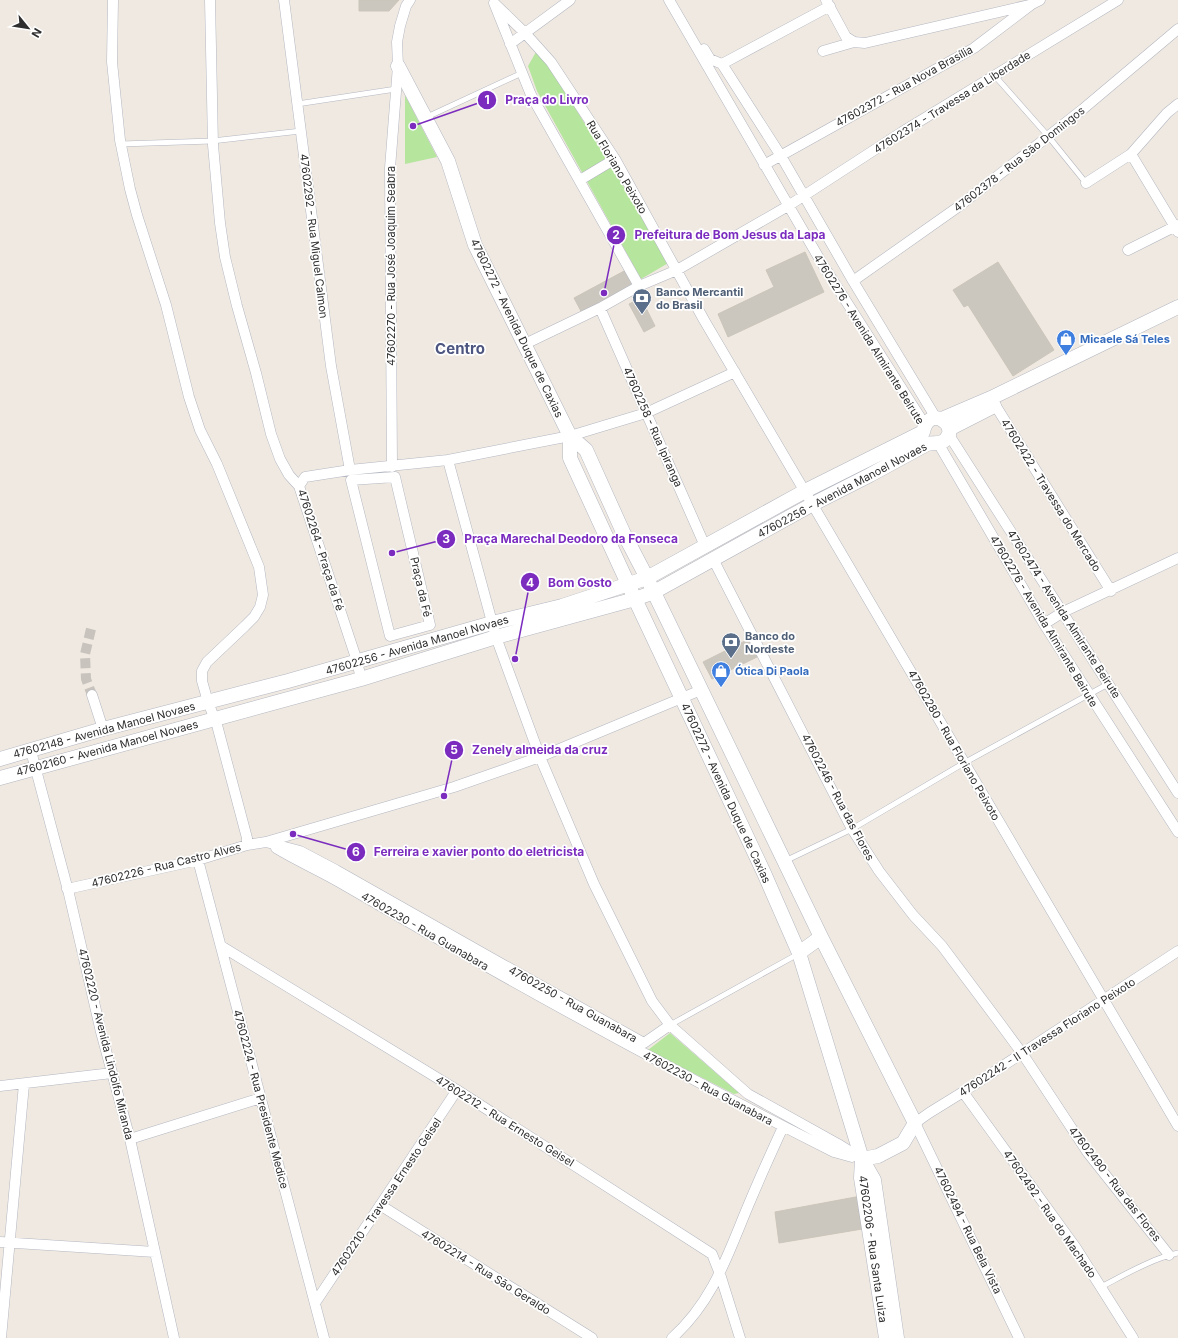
<svg xmlns="http://www.w3.org/2000/svg" width="1178" height="1338" font-family="Inter,sans-serif">
<style>
.green{fill:#b6e59e}
.building{fill:#cbc7bf;stroke:#cbc5ba}
.lines{fill:none;stroke-linecap:round;stroke-linejoin:round}
.street-tunnel{stroke:#c8c4bd;stroke-width:10;stroke-dasharray:10 5;stroke-linecap:butt}
.lane-casing{stroke:#b4b7c1;stroke-width:6}
.street-casing{stroke:#b4b7c1;stroke-width:11}
.secondary-casing{stroke:#b4b7c1;stroke-width:15}
.lane{stroke:#fff;stroke-width:5}
.street{stroke:#fff;stroke-width:10}
.secondary{stroke:#fff;stroke-width:14}
.labels{text-anchor:middle;stroke-width:3.5;stroke-linejoin:round;paint-order:stroke}
.street-label{font-size:11px;fill:#2e2e2e;stroke:#fff}
.service-label{font-size:11px;font-weight:bold;fill:#4e5e75;stroke:#fff;text-anchor:start}
.shop-label{font-size:11px;font-weight:bold;fill:#366cbe;stroke:#fff;text-anchor:start}
.district-label{font-size:15px;font-weight:bold;fill:#4d5680;stroke:#fff}
.leader{fill:none;stroke:#7b2cbf;stroke-width:1.5}
.callout-dot{fill:#7b2cbf;stroke:#fff;stroke-width:1.5}
.mark-label{font-size:12px;text-anchor:middle;font-weight:bold;fill:#fff}
.callout-label{font-size:12px;text-anchor:middle;font-weight:bold;fill:#7b2cbf;stroke:#fff;stroke-width:3.5;stroke-linejoin:round;paint-order:stroke}
</style>
<rect width="100%" height="100%" fill="#efe9e1"/>
<!-- green -->
<path class="green" d="M536,52l12,12 122,198 -29,17 -104,-188 -9,-25z
M405,95l32,62 -32,7z
M670,1033l69,60 -5,1 -86,-44z"/>
<!-- building -->
<path class="building" d="M359,0h40l-10,11h-30z
M805,252l19,40 -96,45 -10,-23 56,-27 -8,-17z
M998,262l56,88 -41,26 -45,-71 -4,2 -11,-17z
M626,270l9,17 -52,28 -9,-17z
M641,298l14,28 -11,6 -15,-28z
M751,638l8,18 -47,23 -9,-17z
M861,1196l7,32 -89,15 -4,-31z"/>
<g class="lines">
<!-- street-tunnel -->
<path class="street-tunnel" d="M91,629l-6,25 1,25 6,16"/>
<!-- lane casing -->
<g class="lane-casing">
<path id="lane" d="M995,76l53,60 38,47
M297,104l99,-15
M427,117l95,-44
M121,144l91,-3 89,-10
M785,861l67,-32 112,-66 144,-79
M670,1025l128,-71
M1101,1287c25,-13 50,-28 77,-34"/>
</g>
<!-- street casing -->
<g class="street-casing">
<path id="street" d="M113,0l-1,62 8,78 10,49 7,26 29,90 23,92 11,33 17,34 42,103 4,28 -3,12 -6,10 -9,9 -38,36 -5,9v10l6,21 9,23 30,113v7
M210,0l3,145 7,78 5,34 12,49 19,67 15,61 9,25 9,16 10,11
M284,0l47,366 19,104
M669,0l154,265 102,160 -1,6
M826,0l20,37 8,5 11,1 164,-38
M510,44l60,-44
M704,49l6,10 12,5 59,92 72,125 83,137
M823,51l31,-9
M722,64l108,-58
M1131,154l47,78
M764,165l210,-117 58,-44 8,-4
M580,180l35,-21
M1086,183l45,-29 36,-41 11,-9
M1128,250l50,-25
M853,281l105,-74 125,-98 95,-80
M639,286l-108,-191 -37,-92 31,30 26,29 64,97 89,161 474,806
M600,308l105,238
M525,344l75,-36 39,-22 38,-16 111,-64 114,-74 216,-132
M992,400l119,191
M949,435l229,358
M932,443h6l106,181 134,208
M448,460l122,-24 76,-23 89,-41
M392,467l-2,-299 8,-102 -1,-24 3,-16 6,-20 4,-6
M395,477l35,148 -40,11 -39,-156z
M713,559l139,270 27,42 34,44 29,31 57,76 25,34 64,97 81,102
M1044,624l19,-12 115,-54
M361,679l-4,-18 -58,-175 6,-9 45,-7 98,-10 48,177 44,120 54,127 58,117 18,24
M92,695l11,34
M31,751l38,143 32,138 29,107 44,199
M266,842l34,9 36,19 166,94 142,79 26,-18 78,69 90,50 24,15
M276,848c23,14 47,24 70,38 160,93 322,183 488,266l18,5
M198,860l126,478
M67,889l131,-29 49,-15 19,-3 188,-55 86,-30 161,-67
M221,946l236,144 255,164 8,20 20,64
M0,1086l112,-13
M963,1092l113,156 57,90
M915,1123l14,-10 34,-21 215,-141
M915,1123l104,215
M130,1139l131,-41
M380,1205l212,133
M0,1242l155,10
M315,1303l142,-213
M1,1338l23,-254
M672,1338c43,-38 57,-88 79,-139 10,-24 21,-48 32,-72"/>
</g>
<!-- secondary casing -->
<g class="secondary-casing">
<path id="secondary" d="M398,66l50,95 27,84 95,191
M942,419l49,-21 187,-91
M949,429l45,-23
M0,759l103,-30 185,-48 204,-58 70,-17 85,-28 158,-87 118,-59c6,-29 38,-6 22,8 -5,5 -12,2 -18,4l-57,31 -57,29 -159,88 -19,7 -139,38 -135,42 -361,99
M799,953l22,-16
M862,1159l16,-3 25,-13 12,-20 -94,-186 -174,-359 -24,-46 -37,-82 -16,-14v22l65,141 129,274 35,80 63,206 12,21 23,158
M862,1160l-1,18 25,160"/>
</g>
<!-- lane -->
<use href="#lane" class="lane"/>
<!-- street -->
<use href="#street" class="street"/>
<!-- secondary -->
<use href="#secondary" class="secondary"/>
</g>
<!-- icons -->
<defs>
<g id="bank-pin" transform="scale(1)"><path d="M0 17L-7.5 6A9.5 9.5 0 1 1 7.5 6Z" fill="#5c6f8a" stroke="#fff"/><path d="M-6-4H6V4H-6ZM0-2.3a2.3 2.3 0 1 0 0 4.6a2.3 2.3 0 1 0 0-4.6Z" fill="#fff"/></g>
<g id="shop-pin" transform="scale(1)"><path d="M0 17L-7.5 6A9.5 9.5 0 1 1 7.5 6Z" fill="#3f7fe0" stroke="#fff"/><path d="M-5-2.5h2.3a2.7 3.5 0 0 1 5.4 0H5L5.5 6h-11ZM-1.5-2.5h3a1.5 2.3 0 0 0-3 0Z" fill="#fff"/></g>
</defs>
<g fill-rule="evenodd">
<use href="#bank-pin" x="642" y="298"/>
<use href="#shop-pin" x="1066" y="339"/>
<use href="#bank-pin" x="731" y="642"/>
<use href="#shop-pin" x="721" y="671"/>
</g>
<g class="labels">
<!-- street labels -->
<g class="street-label">
<text transform="translate(904 86) rotate(-29)" y="4">47602372 - Rua Nova Brasília</text>
<text transform="translate(952 102) rotate(-32)" y="4">47602374 - Travessa da Liberdade</text>
<text transform="translate(1019 159) rotate(-38)" y="4">47602378 - Rua São Domingos</text>
<text transform="translate(617 167) rotate(59)" y="4">Rua Floriano Peixoto</text>
<text transform="translate(314 236) rotate(83)" y="4">47602292 - Rua Miguel Calmon</text>
<text transform="translate(391 266) rotate(-90)" y="4">47602270 - Rua José Joaquim Seabra</text>
<text transform="translate(517 328) rotate(64)" y="4">47602272 - Avenida Duque de Caxias</text>
<text transform="translate(869 339) rotate(58)" y="4">47602276 - Avenida Almirante Beirute</text>
<text transform="translate(653 427) rotate(66)" y="4">47602258 - Rua Ipiranga</text>
<text transform="translate(842 490) rotate(-28)" y="4">47602256 - Avenida Manoel Novaes</text>
<text transform="translate(1051 495) rotate(58)" y="4">47602422 - Travessa do Mercado</text>
<text transform="translate(321 550) rotate(72)" y="4">47602264 - Praça da Fé</text>
<text transform="translate(421 587) rotate(77)" y="4">Praça da Fé</text>
<text transform="translate(1064 614) rotate(57)" y="4">47602474 - Avenida Almirante Beirute</text>
<text transform="translate(1044 621) rotate(59)" y="4">47602276 - Avenida Almirante Beirute</text>
<text transform="translate(417 645) rotate(-16)" y="4">47602256 - Avenida Manoel Novaes</text>
<text transform="translate(104 730) rotate(-15)" y="4">47602148 - Avenida Manoel Novaes</text>
<text transform="translate(954 745) rotate(60)" y="4">47602280 - Rua Floriano Peixoto</text>
<text transform="translate(107 748) rotate(-15)" y="4">47602160 - Avenida Manoel Novaes</text>
<text transform="translate(726 793) rotate(65)" y="4">47602272 - Avenida Duque de Caxias</text>
<text transform="translate(838 797) rotate(62)" y="4">47602246 - Rua das Flores</text>
<text transform="translate(166 865) rotate(-14)" y="4">47602226 - Rua Castro Alves</text>
<text transform="translate(425 931) rotate(30)" y="4">47602230 - Rua Guanabara</text>
<text transform="translate(573 1004) rotate(29)" y="4">47602250 - Rua Guanabara</text>
<text transform="translate(1047 1037) rotate(-33)" y="4">47602242 - II Travessa Floriano Peixoto</text>
<text transform="translate(106 1044) rotate(76)" y="4">47602220 - Avenida Lindolfo Miranda</text>
<text transform="translate(708 1088) rotate(28)" y="4">47602230 - Rua Guanabara</text>
<text transform="translate(261 1099) rotate(75)" y="4">47602224 - Rua Presidente Medice</text>
<text transform="translate(505 1121) rotate(32)" y="4">47602212 - Rua Ernesto Geisel</text>
<text transform="translate(1115 1184) rotate(52)" y="4">47602490 - Rua das Flores</text>
<text transform="translate(386 1197) rotate(-56)" y="4">47602210 - Travessa Ernesto Geisel</text>
<text transform="translate(1050 1214) rotate(55)" y="4">47602492 - Rua do Machado</text>
<text transform="translate(968 1230) rotate(64)" y="4">47602494 - Rua Bela Vista</text>
<text transform="translate(873 1249) rotate(82)" y="4">47602206 - Rua Santa Luiza</text>
<text transform="translate(486 1272) rotate(32)" y="4">47602214 - Rua São Geraldo</text>
</g>
<!-- service labels -->
<g class="service-label">
<text x="656" y="296">Banco Mercantil<tspan x="656" dy="13">do Brasil</tspan></text>
<text x="745" y="640">Banco do<tspan x="745" dy="13">Nordeste</tspan></text>
</g>
<!-- shop labels -->
<g class="shop-label">
<text x="1080" y="343">Micaele Sá Teles</text>
<text x="735" y="675">Ótica Di Paola</text>
</g>
<!-- district labels -->
<g class="district-label">
<text x="460" y="354">Centro</text>
</g>
</g>
<!-- callouts -->
<path class="leader" d="M413 126L487 100M604 293L616 235M392 553L446 539M515 659L530 582M444 796L454 750M293 834L356 852"/>
<g class="callout-dot">
<circle cx="413" cy="126" r="4"/>
<circle cx="604" cy="293" r="4"/>
<circle cx="392" cy="553" r="4"/>
<circle cx="515" cy="659" r="4"/>
<circle cx="444" cy="796" r="4"/>
<circle cx="293" cy="834" r="4"/>
<circle cx="487" cy="100" r="10"/>
<circle cx="616" cy="235" r="10"/>
<circle cx="446" cy="539" r="10"/>
<circle cx="530" cy="582" r="10"/>
<circle cx="454" cy="750" r="10"/>
<circle cx="356" cy="852" r="10"/>
</g>
<g class="mark-label">
<text x="487" y="104">1</text>
<text x="616" y="239">2</text>
<text x="446" y="543">3</text>
<text x="530" y="587">4</text>
<text x="454" y="754">5</text>
<text x="356" y="856">6</text>
</g>
<g class="callout-label">
<text x="547" y="104">Praça do Livro</text>
<text x="730" y="239">Prefeitura de Bom Jesus da Lapa</text>
<text x="571" y="543">Praça Marechal Deodoro da Fonseca</text>
<text x="580" y="587">Bom Gosto</text>
<text x="540" y="754">Zenely almeida da cruz</text>
<text x="479" y="856">Ferreira e xavier ponto do eletricista</text>
</g>
<!-- north arrow -->
<g transform="translate(28 28) rotate(120)" stroke="#ffffff" stroke-width="3" paint-order="stroke">
<path d="M0-3L7 15L0 10L-7 15Z" fill="#2e2e2e"/>
<text y="-6" font-size="11" font-weight="bold" text-anchor="middle" fill="#2e2e2e">N</text>
</g>
</svg>
